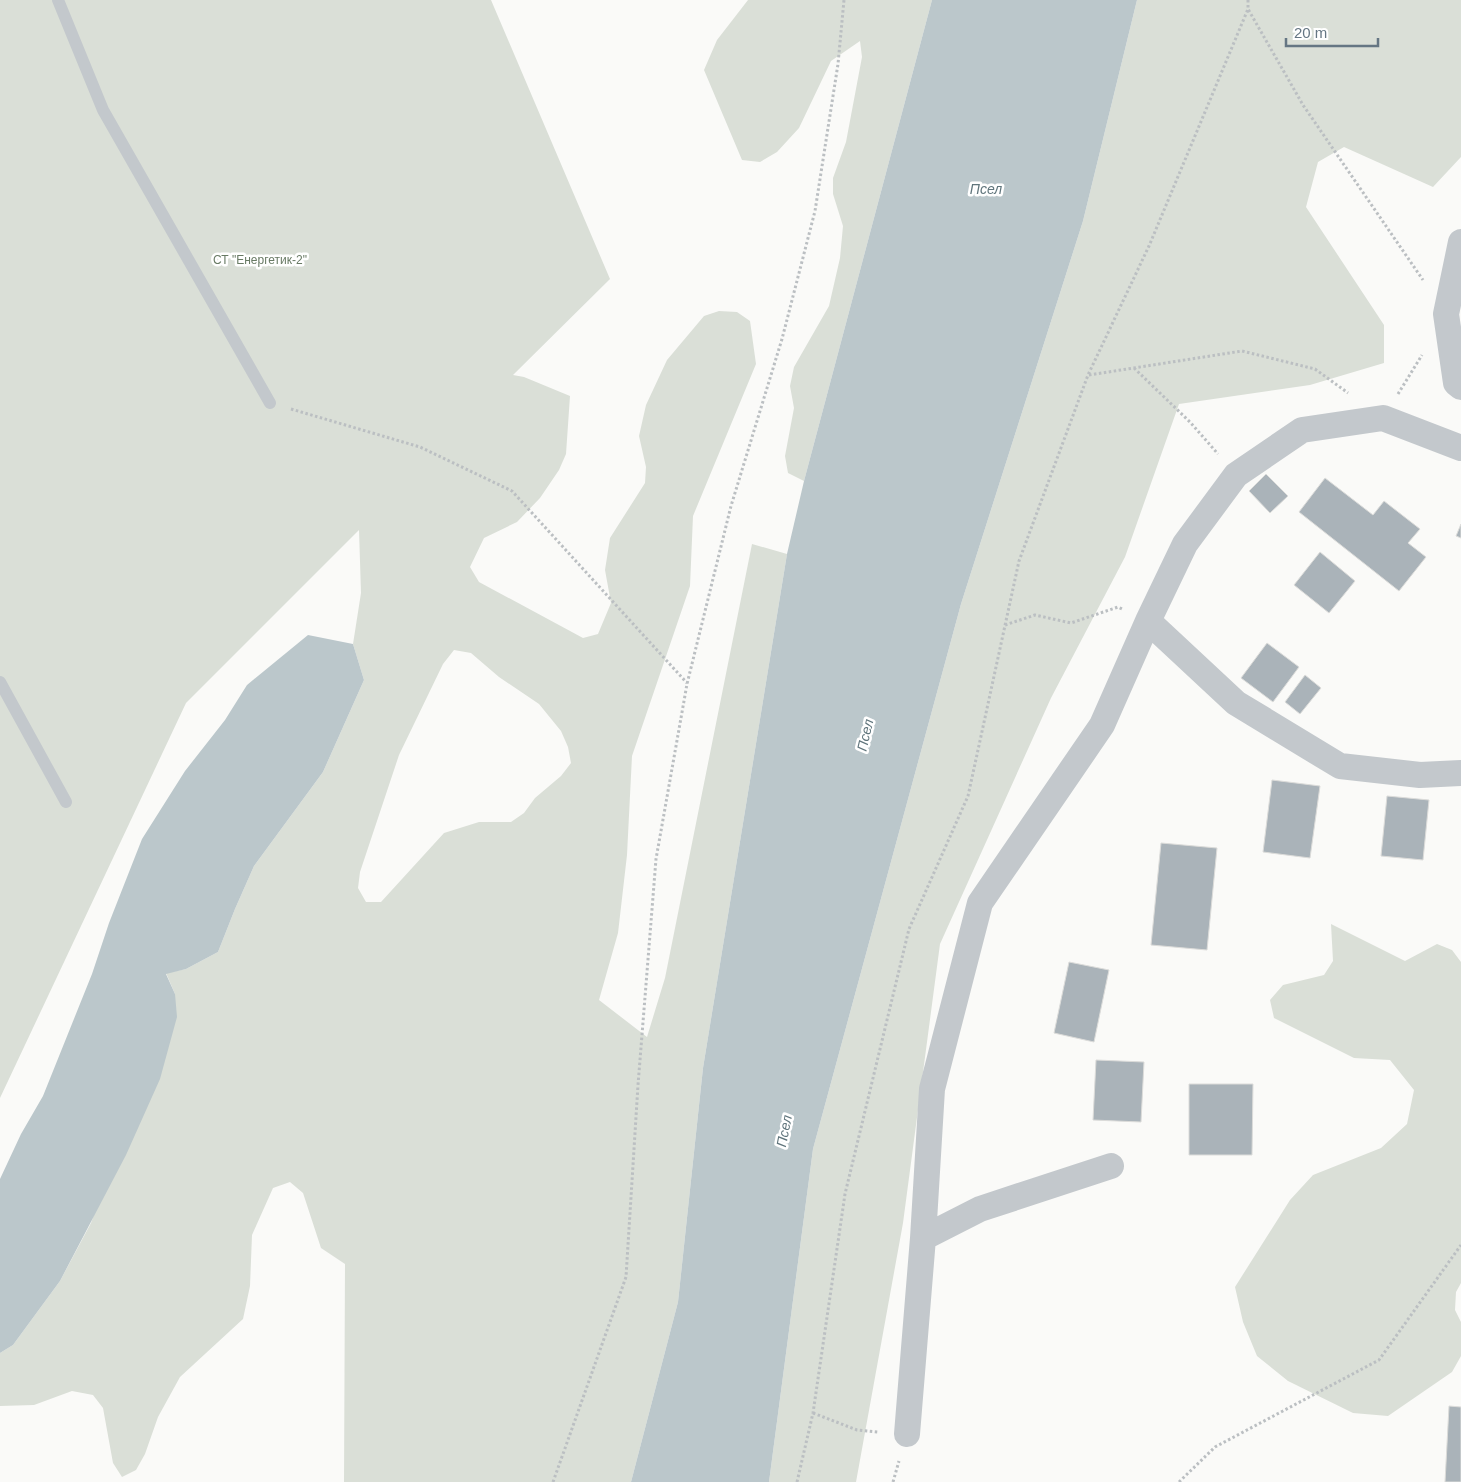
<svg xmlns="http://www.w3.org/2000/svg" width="1461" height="1482" font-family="Helvetica,sans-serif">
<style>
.green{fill:#dadfd7;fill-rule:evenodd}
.water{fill:#bbc7cb}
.building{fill:#aab3b9;stroke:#dcdcda}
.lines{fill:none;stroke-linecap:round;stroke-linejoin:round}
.path{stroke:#bbbfc2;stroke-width:3;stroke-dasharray:2.5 2.5;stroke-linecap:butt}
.lane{stroke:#c3c8cc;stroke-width:12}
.street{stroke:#c3c8cc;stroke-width:26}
.labels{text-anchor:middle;stroke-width:5;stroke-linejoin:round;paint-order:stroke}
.park-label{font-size:12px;fill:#687a64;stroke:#fff}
.water-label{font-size:14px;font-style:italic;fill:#60757c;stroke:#fff}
</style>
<rect width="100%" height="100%" fill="#fafaf8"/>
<!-- green -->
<path class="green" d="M0,0h491l119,279 -97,96 11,2 46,19 -4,58 -7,16 -19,28 -23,24 -33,16 -14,29 9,15 104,56 15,-4 13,-31 -6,-33 5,-32 35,-55 1,-16 -7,-31 7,-31 21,-45 37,-44 15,-5 18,1 13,9 6,43 -63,152 -3,70 -58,170 -5,99 -9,78 -19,67 48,37 18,-59 87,-434 35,10 -84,514 -25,234 -47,180h-287l1,-218 -24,-16 -18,-55 -13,-11 -17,6 -21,47 -2,51 -7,33 -63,58 -22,40 -13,37 -9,16 -14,7 -9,-14 -10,-55 -10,-13 -21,-4 -38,14 -34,1v-53l13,-8 47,-64 31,-58 84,-229 -9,-21 20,-4 32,-17 17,-43 19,-43 69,-94 41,-92 -11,-36 8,-51 -2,-63 -173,173 -186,395zM454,650l17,3 28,24 40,27 22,27 7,16 3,16 -10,13 -26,22 -11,15 -13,9h-32l-35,11 -63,69h-15l-8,-14 2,-16 39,-117 44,-91z
M748,0h184l-128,481 -16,-8 -3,-17 9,-48 -4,-22 4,-19 35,-61 11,-48 3,-32 -10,-32v-16l13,-36 16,-85 -2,-16 -29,20 -32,67 -22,24 -17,10 -18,-2 -38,-90 13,-30z
M1137,0h324v157l-28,30 -89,-40 -26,15 -12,45 78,118v38l-74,22 -131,19 -54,153 -74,141 -111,246 -37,279 -47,259h-87l44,-333 148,-545 122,-383z
M1331,924l74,37 32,-17 15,6 9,12v321l-5,9 -1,18 6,12v34l-9,16 -64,44 -35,-3 -65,-32 -31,-25 -14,-34 -8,-35 55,-87 23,-25 68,-27 26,-24 7,-34 -24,-30 -36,-2 -80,-40 -4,-18 13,-15 41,-10 9,-14z"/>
<!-- water -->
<path class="water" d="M932,0h205l-54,221 -122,383 -148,545 -44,333h-138l47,-180 25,-234 84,-514 17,-73z
M308,635l45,9 11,36 -41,92 -69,94 -19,43 -17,43 -32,17 -20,5 9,20 2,23 -17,62 -34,76 -66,126 -47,64 -13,8v-174l21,-45 22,-38 49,-122 17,-51 33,-84 43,-68 40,-51 22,-35z"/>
<!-- building -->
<path class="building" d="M1266,474l22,22 -18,17 -21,-22z
M1325,478l48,37 11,-14 36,28 -12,14 18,14 -27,34 -100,-79z
M1461,524v14l-5,-2z
M1320,552l35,29 -26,32 -35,-28z
M1267,643l32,24 -26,35 -32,-24z
M1305,675l16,13 -21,26 -15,-12z
M1272,780l48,6 -10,72 -47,-6z
M1387,796l42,4 -6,60 -42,-4z
M1161,843l56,5 -10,102 -56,-5z
M1069,962l40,8 -15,72 -40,-9z
M1096,1060l48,2 -3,60 -48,-2z
M1189,1084h64l-1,71h-63z
M1449,1406l12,1v75h-16z"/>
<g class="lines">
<!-- path -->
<path class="path" d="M1248,0v9l55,96 120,175
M1134,368l56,54 28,32
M1089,375l153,-24 73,18 33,24
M1398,394l24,-39
M291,409l129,38 92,44 175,192
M1005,625l30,-10 36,8 47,-16 4,2
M813,1413l44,17 21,2
M553,1482l73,-205 12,-192 18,-226 31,-175 44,-178 51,-167 33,-128 23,-147 6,-64
M797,1482l16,-69 32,-219 64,-265 59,-133 51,-235 69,-186 61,-129 99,-237
M893,1482l6,-21
M1179,1482l36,-35 164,-87 82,-115"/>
<!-- lane -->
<path class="lane" d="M58,0l45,110 167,293
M0,682l66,120"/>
<!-- street -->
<path class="street" d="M1461,242l-15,72 10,69 5,4
M1461,448l-78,-30 -81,12 -66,45 -51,69 -37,77 88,82 104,63 80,9 41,-2
M923,1238l57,-29 131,-43
M907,1434l16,-196 9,-149 48,-186 122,-178 46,-104"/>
</g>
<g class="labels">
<!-- park labels -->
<g class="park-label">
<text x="260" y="264">СТ "Енергетик-2"</text>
</g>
<!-- water labels -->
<g class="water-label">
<text x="986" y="194">Псел</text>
<text transform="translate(865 735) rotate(-77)" y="5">Псел</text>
<text transform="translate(784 1131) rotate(-79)" y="5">Псел</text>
</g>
</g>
<!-- scale -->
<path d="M1286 38v8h92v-8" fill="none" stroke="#657683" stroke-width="2.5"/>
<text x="1294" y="38" font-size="15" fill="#657683" stroke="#ffffff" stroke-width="4" paint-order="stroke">20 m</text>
</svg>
